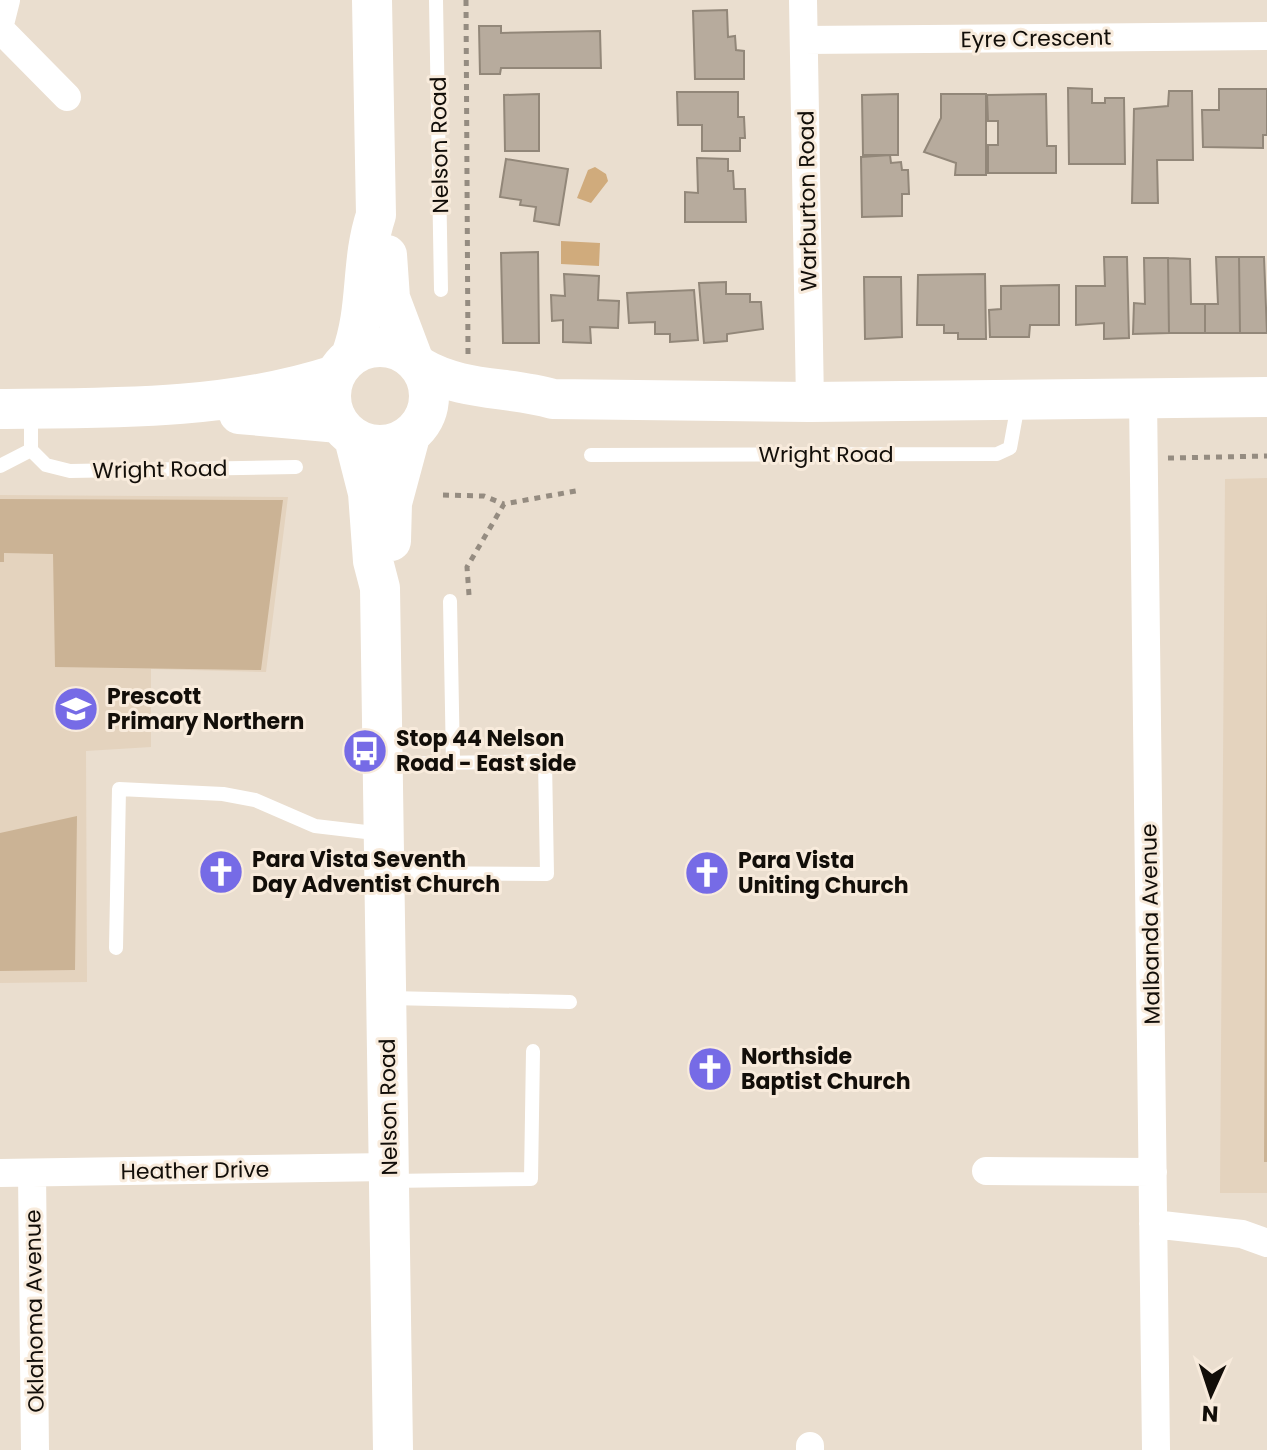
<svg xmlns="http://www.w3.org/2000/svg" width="1267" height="1450" font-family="Poppins,sans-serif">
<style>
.built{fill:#e4d3be}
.green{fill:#cbb395}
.water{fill:#d0ab7c}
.building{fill:#b7ab9d;stroke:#928779;stroke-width:2}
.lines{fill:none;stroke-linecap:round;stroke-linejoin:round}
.path{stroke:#958c81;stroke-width:5;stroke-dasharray:6 6;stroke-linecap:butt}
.lane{stroke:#fff;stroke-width:14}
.street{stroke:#fff;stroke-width:28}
.secondary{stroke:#fff;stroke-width:40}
.labels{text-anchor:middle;stroke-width:6;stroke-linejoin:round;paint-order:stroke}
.street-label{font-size:22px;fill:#120e09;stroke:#f8ebdc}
.poi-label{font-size:22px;font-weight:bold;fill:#120e09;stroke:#f8ebdc;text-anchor:start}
</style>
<rect width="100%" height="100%" fill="#eadecf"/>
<!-- built -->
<path class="built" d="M1267,478v715h-47l5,-714z
M0,495l288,2 -22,175 -115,-3v78l-65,4 1,231 -87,1z"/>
<!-- green -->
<path class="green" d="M0,499l283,1 -22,170 -206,-3 -2,-113 -49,-1v9h-4z
M1267,585v577h-3z
M77,816l-2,154 -75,1v-138z"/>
<!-- water -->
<path class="water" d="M595,167l11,7 2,7 -17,22 -14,-5 11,-28z
M561,241l39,2 -1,23 -38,-2z"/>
<!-- building -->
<path class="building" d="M727,10l1,27 7,-1 1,14 8,1v28h-49l-2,-68z
M479,26h22v7l99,-2 1,37h-100l-1,6h-20z
M1068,88l24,1v14h13v-5h19l1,66h-56z
M1219,89h48v46h-4v13l-60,-1 -1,-37h17z
M1169,91h23l1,69h-36l1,43h-26l2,-94 34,-3z
M677,92h61v25h6l1,21h-5v13h-38v-26h-24z
M539,94v57h-34l-1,-56z
M898,94v61h-35l-1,-60z
M941,94h45v81h-31l1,-12 -32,-11 17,-34z
M1046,94l1,52h9v27h-68v-28h10v-24h-10l-1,-26z
M890,155l1,8 10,-1 1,8h6l1,24h-7v22l-40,1 -1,-60z
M697,158l31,1v12h5l1,18h11l1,33h-61v-30l13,1z
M506,159l62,10 -9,56 -25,-4 2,-14 -16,-2 1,-5 -21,-3z
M538,252l1,91h-36l-2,-90z
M1104,257h23l2,81 -25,1v-16l-28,2v-39h29z
M1216,257h23l1,76h-35v-29h13z
M1239,257h25l3,76h-27z
M1144,258h24l1,75 -36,1 1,-31 11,1z
M1168,258l22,1 1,45h14v29h-36z
M564,274l35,2 -1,24 21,1 -1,27 -28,-1 1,16 -28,-1v-22l-11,1 -1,-26 14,1z
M985,274l1,65h-28v-6h-14v-8h-27l1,-50z
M864,277h37l1,60 -37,2z
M726,282v12h24v8h11l2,27 -36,5v7l-23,2 -5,-60z
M1059,285v40h-29l-1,12h-39l-1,-27 12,-1v-23z
M694,290l4,50 -28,2v-8h-15v-12l-26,1 -2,-30z"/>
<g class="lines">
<!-- path -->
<path class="path" d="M466,0l2,354
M1168,458l99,-2
M443,495l41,1 20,8
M469,595l-2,-28 37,-63 77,-14"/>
<!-- lane -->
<path class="lane" d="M436,0l5,290
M31,450l15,15 24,6 226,-4
M591,455l406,-1 13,-6 8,-44
M0,466l31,-16v-37
M450,601l3,162
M385,764l160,-3 2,113 -158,-1
M116,948l3,-159 104,5 32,6 60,26 68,8
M390,998l180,4
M390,1181l141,-2 2,-128"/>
<!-- street -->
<path class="street" d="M803,0l7,402
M0,24l6,-24
M0,29l67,68
M804,40l463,-4
M1143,398l13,1052
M986,1171l167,1
M0,1173l389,-6
M32,1173l3,277
M1153,1224l89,10 25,9
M810,1446v4"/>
<!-- secondary -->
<path class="secondary" d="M387,255l3,43 23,61
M331 396a49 49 0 1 1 98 0a49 49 0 1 1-98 0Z
M351,356c18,-49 9,-93 25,-141l-4,-215
M420,367c42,25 88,19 133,32l257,3 457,-5
M0,409c113,-1 227,1 335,-34
M239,414l100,9
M354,438l14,55 5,68 7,27 13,862
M391,541l1,-38 18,-67"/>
</g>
<!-- icons -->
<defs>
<g id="school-disc" transform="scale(2.3)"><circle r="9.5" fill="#766be6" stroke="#f8ebdc"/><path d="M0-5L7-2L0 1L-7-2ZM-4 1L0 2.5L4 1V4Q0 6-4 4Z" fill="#fff"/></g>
<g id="bus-disc" transform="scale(2.3)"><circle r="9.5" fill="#766be6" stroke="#f8ebdc"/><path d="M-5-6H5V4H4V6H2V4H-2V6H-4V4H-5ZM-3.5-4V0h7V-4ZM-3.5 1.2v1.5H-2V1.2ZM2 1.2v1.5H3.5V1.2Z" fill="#fff"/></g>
<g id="church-disc" transform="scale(2.3)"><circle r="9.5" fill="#766be6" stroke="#f8ebdc"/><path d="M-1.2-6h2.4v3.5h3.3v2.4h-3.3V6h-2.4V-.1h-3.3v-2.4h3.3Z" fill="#fff"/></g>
</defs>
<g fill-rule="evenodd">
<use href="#school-disc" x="76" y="709"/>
<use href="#bus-disc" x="365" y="751"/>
<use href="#church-disc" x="221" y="872"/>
<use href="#church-disc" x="707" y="873"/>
<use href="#church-disc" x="710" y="1069"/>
</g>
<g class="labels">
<!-- street labels -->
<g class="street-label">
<text transform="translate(1036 38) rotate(-1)" y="8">Eyre Crescent</text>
<text transform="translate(439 145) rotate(-91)" y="8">Nelson Road</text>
<text transform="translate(807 201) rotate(-91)" y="8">Warburton Road</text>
<text x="826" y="462">Wright Road</text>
<text transform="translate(160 469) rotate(-1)" y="8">Wright Road</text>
<text transform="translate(1150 924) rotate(-91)" y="8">Malbanda Avenue</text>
<text transform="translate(388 1107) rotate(-91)" y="8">Nelson Road</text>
<text transform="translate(195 1170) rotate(-1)" y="8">Heather Drive</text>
<text transform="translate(34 1311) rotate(-91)" y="8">Oklahoma Avenue</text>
</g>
<!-- poi labels -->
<g class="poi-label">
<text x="107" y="704">Prescott<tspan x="107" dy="25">Primary Northern</tspan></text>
<text x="396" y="746">Stop 44 Nelson<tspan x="396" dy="25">Road - East side</tspan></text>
<text x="252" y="867">Para Vista Seventh<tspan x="252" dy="25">Day Adventist Church</tspan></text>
<text x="738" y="868">Para Vista<tspan x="738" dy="25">Uniting Church</tspan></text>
<text x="741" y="1064">Northside<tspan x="741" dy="25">Baptist Church</tspan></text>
</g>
</g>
<!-- north arrow -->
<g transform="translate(1211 1394) rotate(183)" stroke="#f8ebdc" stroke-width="6" paint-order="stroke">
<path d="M0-6L14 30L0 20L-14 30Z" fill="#120e09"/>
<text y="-12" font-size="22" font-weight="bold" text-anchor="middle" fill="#120e09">N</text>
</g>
</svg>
